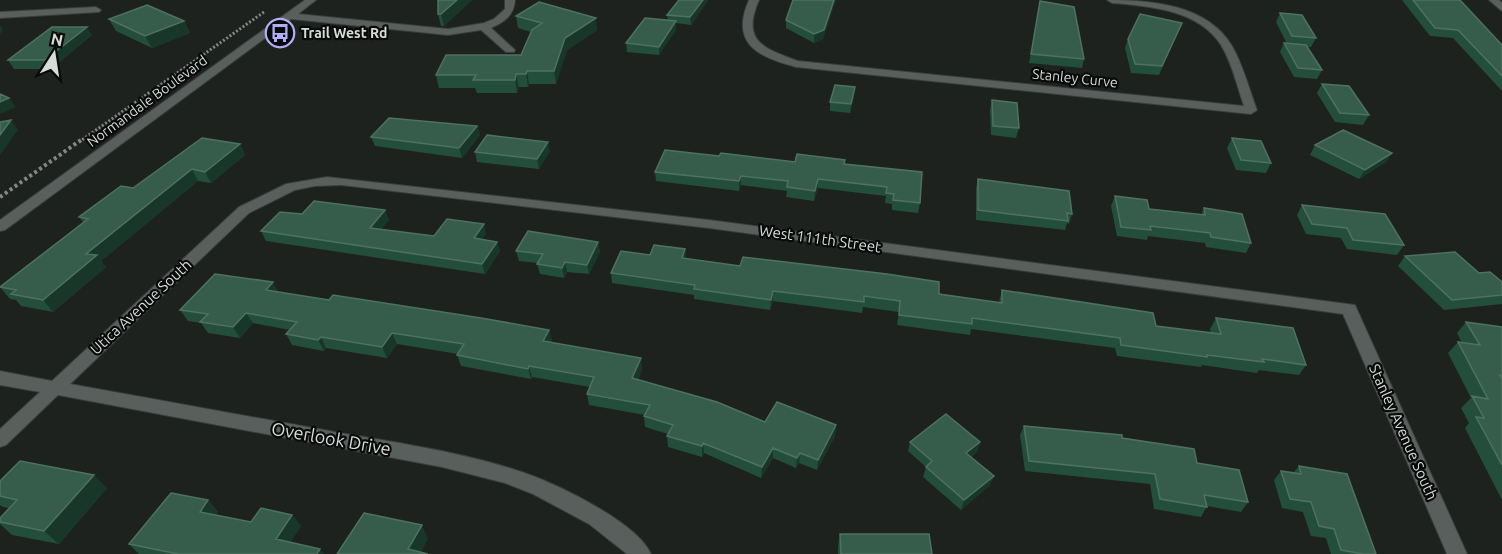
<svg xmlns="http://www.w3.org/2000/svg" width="1502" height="554" font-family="Ubuntu,sans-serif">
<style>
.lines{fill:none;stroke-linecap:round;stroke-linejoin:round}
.minor-casing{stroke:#393e3b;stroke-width:2}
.path-far1{stroke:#838785;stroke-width:3;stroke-dasharray:2 2;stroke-linecap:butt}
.path{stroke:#838785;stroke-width:4;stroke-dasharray:3 3;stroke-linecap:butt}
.minor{fill:#595f5c;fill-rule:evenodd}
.wall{fill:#234e3b}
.shaded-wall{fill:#183629}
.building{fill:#365d4c;stroke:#4f7162;stroke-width:1.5}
.labels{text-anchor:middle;stroke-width:4.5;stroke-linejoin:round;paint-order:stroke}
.far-poi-label{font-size:14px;font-weight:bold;fill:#d7dbd9;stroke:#090b0a;text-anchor:start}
.far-street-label{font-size:14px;fill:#d7dbd9;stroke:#090b0a}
.street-label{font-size:15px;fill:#d7dbd9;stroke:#090b0a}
.near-street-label{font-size:18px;fill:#d7dbd9;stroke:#090b0a}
</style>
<rect width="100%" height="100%" fill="#1d221f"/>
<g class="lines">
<!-- minor casing -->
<g class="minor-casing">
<path id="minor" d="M305,0h11l-18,14 150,15 36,-6 10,-4 11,-10v-9h10c-1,16 -11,22 -24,28l24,22 -1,2h-8l-25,-22 -33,5 -157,-16 -286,211 -5,1v-11z
M749,0h10c-18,41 4,48 39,61l446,45c-7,-20 -12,-43 -23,-61 -22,-35 -72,-39 -109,-42l-5,-3c43,0 100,4 125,46 11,19 17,43 25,64l-6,4 -455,-47c-39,-10 -66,-24 -47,-67z
M1489,0h10l3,3v8z
M96,7l5,3 -2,2 -99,6v-6z
M327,177l382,43 646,85 112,249h-20l-104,-240 -634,-86 -368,-43 -26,1 -20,4 -46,23 -179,171c89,16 177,32 265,48 63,11 127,20 187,40 33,11 115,50 129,82h-24l-38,-30 -56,-30 -28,-11 -63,-16 -384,-72 -52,50 -6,2v-18l40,-37 -40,-7v-14l52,10 187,-174 47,-23z"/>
</g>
<!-- path-far1 -->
<path class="path-far1" d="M79,142l185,-130"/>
<!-- path -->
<path class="path" d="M0,197l81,-57"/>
<!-- minor -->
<use href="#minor" class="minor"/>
</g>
<!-- wall -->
<path class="wall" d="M438,0h34l-28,26h-3l-3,-12z
M679,0h29l-17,25 -15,-2v7l-17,25 -32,-3 -1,-9 42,-23 -1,-5z
M1402,0h58l42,45v46l-49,-53 -23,-2z
M1040,1l44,58 -2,9 -53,-5z
M1280,13l36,25 -5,9h-4l15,23 -5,9 -23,-2 -14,-25 4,-9 3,1 -11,-22z
M516,16l81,14 -30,20 -11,34h-27l-1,3h-9l-2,6h-40l-2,-5h-36l-3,-13 85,-20 10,-23 -13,-4z
M109,19l75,2 6,12 -38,15 -36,-17z
M786,20l37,19 -9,4 -28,-15z
M1182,23l-23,52 -28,-2 -6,-25 3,-9z
M92,35l-41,34h-37l-6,-9z
M1322,84l47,31 -6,10 -28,-3 -18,-29z
M854,96l-4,17 -20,-2v-9z
M992,100l27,28 -3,10 -25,-3 -1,-25z
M477,126l3,9 -18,23 -87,-12 -4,-9z
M1232,138l39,25 -5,10 -30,-3 -9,-22z
M240,144l5,11 -34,28 -13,-2 -97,80 5,6 -53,45 -32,-6 -5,-6 -6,-1 -10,-12 83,-65 -4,-5 54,-29z
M1315,145l77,8 -6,9 -27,17 -49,-24z
M550,151l-11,18 -62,-7 -2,-10z
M719,156l76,6 50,-2v4l75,39 -2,10 -26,-3v-6l-7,-1 1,-7 -68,-8 -4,13 -28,-4 1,-6 -46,-6 -2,6 -83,-10 -1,-9z
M978,179l94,35 -3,10 -2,-1 -2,7 -89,-10v-32z
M1115,196l34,13 52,6 3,-7 47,35 -5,10 -40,-6 -1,-4 -57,-7 -1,4 -30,-4 -6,-30z
M1302,205l102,40 -7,10 -50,-6 -6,-11 -35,-4 -9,-19z
M385,210l4,10 -8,9 53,7 52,-2 -4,5 15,3 3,9 -15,23 -219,-33 -5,-10 41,-17z
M598,242l2,10 -11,22 -22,-2 -3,6 -24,-4 -3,-10 1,-1 -19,-2 -3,-10z
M685,249l1,10 313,43 3,-12 154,36 55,7 -1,-4 6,-11 90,47 -7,10 -40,-5 -2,3 -55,-8 -1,2 -84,-11 -2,-8 -144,-19 -1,6 -73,-10 2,-13 -36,-5 -1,6 -89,-12 -3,9 -76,-11v-4l-82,-12 -1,-10 39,-18z
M1405,256l74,17 23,9v22l-58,6 -46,-44z
M278,292l51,8 220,30 3,11 -1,2 91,26 -4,11 127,42 71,3 -1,11 -18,34 -18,-7 -3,5 -23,-10 -12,20 -57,-25 -2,4 -34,-10 -1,-11 1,-2 -23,-7 -1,-11 1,-1 -56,-10 -2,-11 3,-7 -58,-10 -1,2 -70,-13 -4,-11 1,-1 -61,-10 -10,14 -61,-10 -2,3 -32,-6 -6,-11 4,-4 -37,-7 -13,15 -32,-5 -7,-10 -13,-2 -8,-11z
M1466,322l36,5v173l-37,-72 4,-5 -8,-15 10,-10 -23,-45 10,-11 4,1 -5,-10z
M1024,426l173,37 51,39 -7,10 -34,-6 -6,11 -47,-8 -4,-25 -125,-13 -5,-36z
M910,442h70l-3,10 -6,5 23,19 -4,9 -29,25 -38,-33 3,-10 -18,-16z
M1299,466l77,88h-45l-5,-16 -15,-2 -8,-24 -21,-4 -8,-28 7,-9 13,1z
M0,481l107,7 -48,56 -47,-9 -12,-11v-6l9,-10 -6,-1 -3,-2z
M208,500l10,12 -2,3 35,7 41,-7 9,11 -11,16 34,12h-185l-10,-10z
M840,534l92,20h-94v-7z"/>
<!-- shaded-wall -->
<path class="shaded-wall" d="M457,0h15l-28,26 -3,-12z
M703,0h5l-17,25 -1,-8z
M834,0h2l-13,39 -9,4v-9z
M596,18l1,12 -30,20 -11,34 -2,-13 11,-33z
M184,21l6,12 -38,15 -7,-12z
M676,21v9l-17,25v-8z
M0,25l3,5 -3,4z
M87,27l5,8 -41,34 -6,-9z
M527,71l2,13 -1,3 -2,-13z
M516,74l3,13 -2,6 -2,-13z
M855,87l-1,9 -4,17 1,-9z
M9,98l7,9 -16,7v-12z
M11,120l7,10 -18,25v-20z
M477,126l3,9 -18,23 -3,-10z
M548,142l2,9 -11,18 -2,-10z
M240,144l5,11 -34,28 -6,-11z
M1392,153l-6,9 -27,17 6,-9z
M192,169l6,12 -97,80 5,6 -53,45 -10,-12 43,-46z
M741,176v9l-2,6v-10z
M818,179v9l-4,13 1,-10z
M385,210l4,10 -15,18 -4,-10z
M484,224l2,10 -10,14 -2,-10z
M497,242l3,9 -15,23 -3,-10z
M598,242l2,10 -11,22 -2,-9z
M685,249l1,11 -4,-2z
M565,262l2,10 -3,6 -2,-10z
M273,282l6,11 -13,-3z
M773,291v10l-3,9 1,-10z
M246,313l7,10 -13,15 -7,-11z
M549,330l3,11 -6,11 -3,-11z
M392,333l5,11 -10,14 -5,-11z
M321,337l5,11 -2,3 -6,-11z
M641,358l1,11 -8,20 -2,-11z
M529,366l3,11 -1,2 -3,-10z
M836,425l-1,11 -18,34 1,-10z
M980,442l-3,10 -14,11 3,-10z
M703,443l1,10 -2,4v-11z
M773,448v10l-12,20 1,-11z
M800,453l-1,10 -3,5 1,-10z
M94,475l13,13 -48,56 -15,-13z
M994,476l-4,9 -29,25 3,-10z
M208,500l10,12 -8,12 -10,-12z
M292,515l9,11 -17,24 -8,-11z
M422,525l6,14 -8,15 -12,-5z
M320,549l4,5h-7z"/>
<!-- building -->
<path class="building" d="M438,0h19l-16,14h-3z
M679,0h24l-13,17 -23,-2z
M793,0h41l-10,30 -10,4 -28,-14z
M1413,0h47l42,45v31l-44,-46 -23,-2z
M1040,1l34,6 10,52 -53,-5z
M539,2l57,16 -31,20 -11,33h-27l-1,3h-10l-1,6h-42l3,-5h-40l10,-20h75l11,-25 10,-7 -26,-7z
M147,5l37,16 -39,15 -36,-17z
M1280,13l22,2 14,23 -24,-2z
M1140,14l42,9 -20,43 -27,-2 -7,-25z
M645,18l31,3 -17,26 -33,-4z
M52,27h35l-42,33h-37z
M1284,43l22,2 16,25 -24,-2z
M1322,84l27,2 20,29 -29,-2z
M835,85l20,2 -4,17 -21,-2z
M0,94l9,4 -9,4z
M992,100l25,3 2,25 -26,-2z
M389,118l88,8 -18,22 -88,-11z
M11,120l-11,15v-13z
M1343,130l49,23 -27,17 -50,-25z
M487,135l61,7 -11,17 -62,-7z
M202,138l38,6 -35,28 -13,-3 -106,85 11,1 -54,45 -32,-6 5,-4 -16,-3 88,-68 -9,-2 42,-31 12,2z
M1232,138l29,3 10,22 -30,-3z
M665,150l54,6 2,-3 74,9 2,-8 48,6 -1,4 78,8 -2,31 -27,-3 1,-6 -8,-1 1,-6 -69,-8 -3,12 -28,-4 1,-6 -47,-5 -2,5 -84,-9z
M978,179l91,12 3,23 -5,-1 1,8 -90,-11z
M1115,196l32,4 2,9 56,6 -1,-7 38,6 9,29 -40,-6 -1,-4 -60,-7 1,4 -30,-3z
M314,201l71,9 -15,18 64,8 13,-17 37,5 -10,14 23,4 -15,22 -221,-33 19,-19 22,2z
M1302,205l83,9 19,31 -51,-5 -6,-12 -35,-4z
M528,231l70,11 -11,23 -22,-3 -3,6 -25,-4 6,-10 -27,-3z
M654,245l31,4 -3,9 58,8 3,-9 144,17 52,8v12l63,9v-13l151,23 3,13 65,8 -5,-16 77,10 13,37 -44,-6 2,3 -57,-7v2l-86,-12 -1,-7 -148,-20v6l-73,-9 1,-14 -36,-5v6l-91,-11 -2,9 -77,-11 1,-4 -84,-12 10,-22 29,4z
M1455,252l24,21 11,-1 12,10v13l-50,5 -47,-44z
M215,274l58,8 -7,8 63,10 4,-5 148,23 68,12 -6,11 98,17 -9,20 85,24 48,20 12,-20 59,23 -18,35 -18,-7 -3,5 -24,-10 -11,19 -59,-24 -1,3 -35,-10 6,-11 -29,-9 6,-11 -63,-11 7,-17 -65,-11 -1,3 -71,-14 7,-11 -72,-11 -10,14 -61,-10 -3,3 -32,-6 11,-12 -51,-9 -13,14 -33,-5 8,-8 -28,-4z
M1466,322l36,5v48h-2l2,3v87l-26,-48 8,1 -12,-22 16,3 -30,-57 22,3z
M946,414l34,28 -14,11 28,23 -30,24 -38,-33 6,-6 -22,-19z
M1024,426l98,9v3l72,11 3,14 42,7 9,32 -44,-7 3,12 -47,-8 -5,-25 -126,-13z
M20,461l74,14 -50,56 -44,-9v-4l17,-18 -17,-4v-15z
M1299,466l48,8 29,80h-13l-22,-4 -7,-21 -15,-3 -8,-24 -21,-3 -9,-28 20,3z
M171,493l37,7 -8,12 51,10 10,-14 31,7 -16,24 44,10 -3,5h-139l-49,-10z
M364,513l58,12 -14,24 20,5h-91z
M840,534h89l3,20h-91z"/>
<!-- icons -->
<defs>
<g id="bus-ring" transform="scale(1.5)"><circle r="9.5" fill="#090b0a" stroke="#b2adf9" stroke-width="1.5"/><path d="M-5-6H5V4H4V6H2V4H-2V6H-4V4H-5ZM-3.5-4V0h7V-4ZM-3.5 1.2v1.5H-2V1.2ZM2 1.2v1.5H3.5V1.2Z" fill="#b2adf9"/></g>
</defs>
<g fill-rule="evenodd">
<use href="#bus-ring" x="280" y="33"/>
</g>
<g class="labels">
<!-- far-poi labels -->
<g class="far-poi-label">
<text x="301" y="38">Trail West Rd</text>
</g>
<!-- far-street labels -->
<g class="far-street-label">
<text transform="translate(1075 78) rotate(6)" y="5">Stanley Curve</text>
<text transform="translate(147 101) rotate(-36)" y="5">Normandale Boulevard</text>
</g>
<!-- street labels -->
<g class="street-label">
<text transform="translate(820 239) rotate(8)" y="5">West 111th Street</text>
<text transform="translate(141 307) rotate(-43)" y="5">Utica Avenue South</text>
<text transform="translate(1403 432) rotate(66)" y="5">Stanley Avenue South</text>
</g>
<!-- near-street labels -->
<g class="near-street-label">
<text transform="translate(331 439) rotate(10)" y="6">Overlook Drive</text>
</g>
</g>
<!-- north arrow -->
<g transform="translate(54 54) rotate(12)" stroke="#090b0a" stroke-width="4.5" paint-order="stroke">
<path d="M0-4.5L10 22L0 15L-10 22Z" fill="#d7dbd9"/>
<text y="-9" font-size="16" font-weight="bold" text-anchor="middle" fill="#d7dbd9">N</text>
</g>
</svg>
